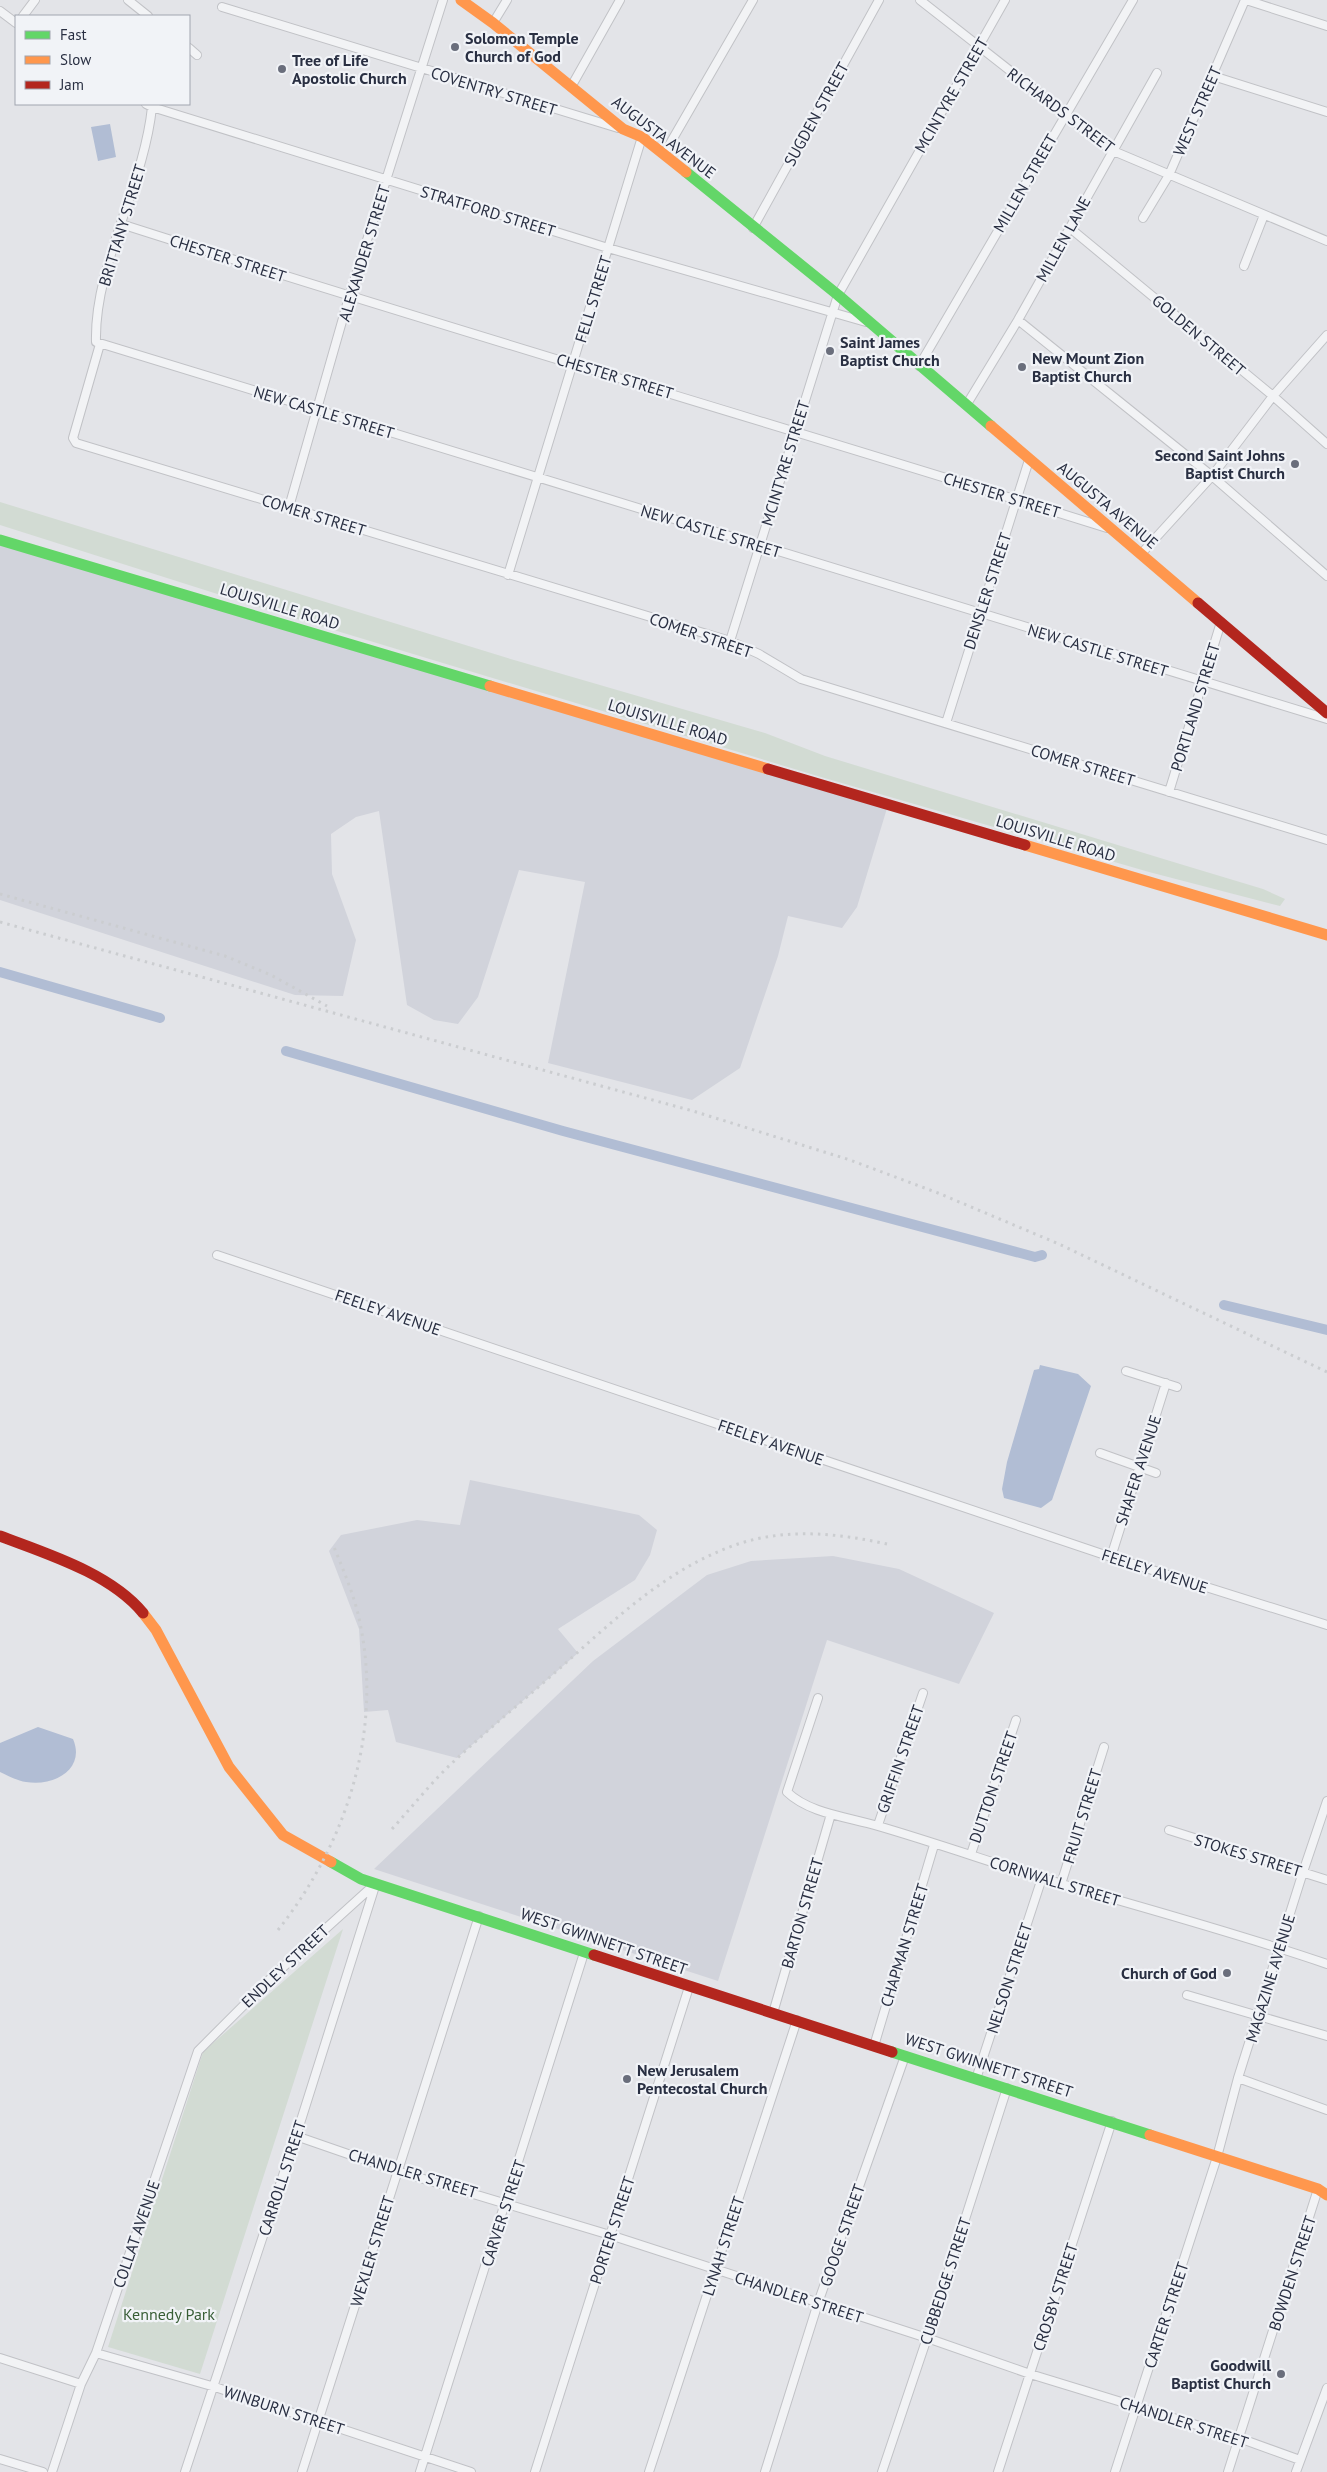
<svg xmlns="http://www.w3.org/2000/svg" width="1327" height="2472" font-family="'PT Sans',sans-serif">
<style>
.built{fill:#d1d3db}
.green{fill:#d2dbd3}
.water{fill:#b1bdd4}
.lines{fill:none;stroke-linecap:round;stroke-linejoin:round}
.canal{stroke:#b1bdd4;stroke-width:10}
.street-casing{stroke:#c1c2c6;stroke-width:10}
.street{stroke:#f2f3f5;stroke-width:8}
.fast{stroke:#63d668;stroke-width:11}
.slow{stroke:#ff974d;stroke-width:11}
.jam{stroke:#b3261e;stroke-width:11}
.rail{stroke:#cbcdd0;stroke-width:3;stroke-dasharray:2.5 5;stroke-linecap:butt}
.poi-dot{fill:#6a6e7c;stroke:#f1f3f7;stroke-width:2}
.labels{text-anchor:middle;stroke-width:4.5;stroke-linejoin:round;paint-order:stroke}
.poi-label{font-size:16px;font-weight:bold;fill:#292f42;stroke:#f1f3f7;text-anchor:start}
.street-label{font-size:16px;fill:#292f42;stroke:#f1f3f7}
.park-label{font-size:16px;fill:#385e36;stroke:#f1f3f7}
</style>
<rect width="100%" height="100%" fill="#e3e4e8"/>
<!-- built -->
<path class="built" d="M0,539l888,266 -31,102 -15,21 -54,-12 -10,40 -38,112 -48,32 -144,-37 37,-181 -66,-12 -41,127 -20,27 -24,-4 -27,-15 -28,-194 -23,6 -25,17 1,40 24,66 -13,56 -48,-1 -295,-95z
M470,1480l169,35 18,15 -7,25 -15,25 -77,49 20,24 -121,105 -61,-16 -8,-32 -24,2 -5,-83 -30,-78 12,-16 76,-15 43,5z
M833,1556l66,13 95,44 -35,71 -132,-44 -109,341 -344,-112 219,-208 114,-86 44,-14z"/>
<!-- green -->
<path class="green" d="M0,502l514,158 251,73 60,23 355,108 83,25 22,10 -5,7 -131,-34 -328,-95 -547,-165 -274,-87z
M343,1929l-143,445 -92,-27 95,-295z"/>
<!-- water -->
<path class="water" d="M110,124l6,33 -18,4 -7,-34z
M1040,1365l38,9 13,12 -39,114 -11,8 -37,-10 -2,-9 5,-27 27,-92 5,-1z
M38,1727l35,12c13,30 -19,48 -47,43 -8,-1 -18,-6 -26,-10v-29z"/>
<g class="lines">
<!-- canal -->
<path class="canal" d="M0,972l160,46
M286,1051l277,80 472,126 7,-2
M1224,1305l103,25"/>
<!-- street casing -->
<g class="street-casing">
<path id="street" d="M128,0l20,16
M920,0l191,150 216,91
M1246,0l81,26
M222,7l396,121
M0,11l16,12
M23,16l12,-16
M493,23l14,-23
M189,48l8,7
M1213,76l114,36
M571,87l49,-87
M146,104l6,3 456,141 258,74
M152,107c-8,79 -58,158 -56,235l1231,377
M664,154l89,-154
M1143,218l26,-43 76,-175
M121,224c328,105 658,201 986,304
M753,228l126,-228
M1070,228l203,168 54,48
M1244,266l20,-51
M1018,320l194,156 115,100
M100,344l-27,94 3,5 654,198 29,13 42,25 526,161
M919,366l214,-366
M967,404l51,-84 139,-247
M289,507l60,-210 94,-297
M1141,554l71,-78 61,-80 54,-61
M508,575l134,-438
M730,641l108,-346 167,-295
M946,723l83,-263
M1169,792l52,-170
M217,1255l894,302 216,68
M1126,1371l51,16
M1100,1453l56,20
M1111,1557l55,-174
M818,1698l-31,94c23,22 62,25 91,34 62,18 123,40 184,58 89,26 178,50 265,80
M878,1825l45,-132
M1169,1830l158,50
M971,1854l45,-134
M1061,1884l43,-137
M1187,1995l140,41
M773,2013l58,-199
M874,2046l60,-201
M1238,2078l89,32
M976,2079l66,-201
M296,2136l101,35 213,64 317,103 103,36 209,64 61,22
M96,2353l119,34 256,85
M0,2358l81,26
M0,2459l43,13
M52,2472l29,-88 15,-31 102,-302 72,-72 105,-95
M185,2472l111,-336 79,-250
M302,2472l177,-556
M420,2472l164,-519
M535,2472l154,-485
M649,2472l148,-452
M765,2472l53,-169 87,-247
M882,2472l45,-134 80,-250
M998,2472l114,-351
M1115,2472l102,-315 21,-79 65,-206 24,-71
M1228,2472l90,-283
M1296,2472l31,-84"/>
</g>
<!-- street -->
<use href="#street" class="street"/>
<!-- fast -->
<path class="fast" d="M686,172l152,123 153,131
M0,540l490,146
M331,1862l30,17 233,76
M892,2052l258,83"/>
<!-- slow -->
<path class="slow" d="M461,0l32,23 130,106 19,8 44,35
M991,426l207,177
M490,686l278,83
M1025,845l302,90
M143,1613l13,17 73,137 54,68 48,27
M1150,2135l168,54 9,6"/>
<!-- jam -->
<path class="jam" d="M1198,603l129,110
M768,769l257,76
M0,1536c47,18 110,37 143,77
M594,1955l298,97"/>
<!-- rail -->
<path class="rail" d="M0,894l225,62 46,19 56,31
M0,922l693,189 157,49 88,33 121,51 268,128
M392,1829c20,-22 38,-45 59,-65 35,-33 72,-63 108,-95 54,-48 108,-101 179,-125 49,-16 99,-11 149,0
M278,1930c68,-86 105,-198 82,-307 -5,-26 -16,-51 -26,-76"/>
</g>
<!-- markers -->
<g class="poi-dot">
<circle cx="455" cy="47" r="5"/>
<circle cx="282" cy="69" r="5"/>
<circle cx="830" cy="351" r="5"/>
<circle cx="1022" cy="367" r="5"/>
<circle cx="1295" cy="464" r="5"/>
<circle cx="1227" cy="1973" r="5"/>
<circle cx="627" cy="2079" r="5"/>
<circle cx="1281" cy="2374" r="5"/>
</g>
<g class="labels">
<!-- poi labels -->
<g class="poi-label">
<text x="465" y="44">Solomon Temple<tspan x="465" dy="18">Church of God</tspan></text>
<text x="292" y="66">Tree of Life<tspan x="292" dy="18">Apostolic Church</tspan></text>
<text x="840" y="348">Saint James<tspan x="840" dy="18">Baptist Church</tspan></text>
<text x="1032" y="364">New Mount Zion<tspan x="1032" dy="18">Baptist Church</tspan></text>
<text x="1285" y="461" text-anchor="end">Second Saint Johns<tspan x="1285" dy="18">Baptist Church</tspan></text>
<text x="1217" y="1979" text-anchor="end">Church of God</text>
<text x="637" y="2076">New Jerusalem<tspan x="637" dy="18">Pentecostal Church</tspan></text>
<text x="1271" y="2371" text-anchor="end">Goodwill<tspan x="1271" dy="18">Baptist Church</tspan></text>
</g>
<!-- street labels -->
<g class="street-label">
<text transform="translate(494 91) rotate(17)" y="6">COVENTRY STREET</text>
<text transform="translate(951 95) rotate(-60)" y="6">MCINTYRE STREET</text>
<text transform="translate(1061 110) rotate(37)" y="6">RICHARDS STREET</text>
<text transform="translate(1197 111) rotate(-66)" y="6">WEST STREET</text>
<text transform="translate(816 114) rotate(-61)" y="6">SUGDEN STREET</text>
<text transform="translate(664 137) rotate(37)" y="6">AUGUSTA AVENUE</text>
<text transform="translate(1025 183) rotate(-60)" y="6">MILLEN STREET</text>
<text transform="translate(488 211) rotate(17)" y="6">STRATFORD STREET</text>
<text transform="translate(122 225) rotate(-73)" y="6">BRITTANY STREET</text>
<text transform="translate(1063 239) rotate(-61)" y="6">MILLEN LANE</text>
<text transform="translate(364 253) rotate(-73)" y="6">ALEXANDER STREET</text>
<text transform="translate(228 258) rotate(18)" y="6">CHESTER STREET</text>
<text transform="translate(593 299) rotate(-73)" y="6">FELL STREET</text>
<text transform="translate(1199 335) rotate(40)" y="6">GOLDEN STREET</text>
<text transform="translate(615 376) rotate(17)" y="6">CHESTER STREET</text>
<text transform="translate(324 412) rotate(17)" y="6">NEW CASTLE STREET</text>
<text transform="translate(785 463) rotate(-73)" y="6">MCINTYRE STREET</text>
<text transform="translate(1002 495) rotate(17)" y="6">CHESTER STREET</text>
<text transform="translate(1108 505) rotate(40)" y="6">AUGUSTA AVENUE</text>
<text transform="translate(314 515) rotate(17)" y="6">COMER STREET</text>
<text transform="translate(711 531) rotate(17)" y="6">NEW CASTLE STREET</text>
<text transform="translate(987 591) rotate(-72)" y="6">DENSLER STREET</text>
<text transform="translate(280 606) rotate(17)" y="6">LOUISVILLE ROAD</text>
<text transform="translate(701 635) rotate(19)" y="6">COMER STREET</text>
<text transform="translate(1098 650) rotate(17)" y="6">NEW CASTLE STREET</text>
<text transform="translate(1195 707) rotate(-73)" y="6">PORTLAND STREET</text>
<text transform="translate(668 722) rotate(17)" y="6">LOUISVILLE ROAD</text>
<text transform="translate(1083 765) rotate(17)" y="6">COMER STREET</text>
<text transform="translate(1056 838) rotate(17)" y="6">LOUISVILLE ROAD</text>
<text transform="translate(388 1312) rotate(19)" y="6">FEELEY AVENUE</text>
<text transform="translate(771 1442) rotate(19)" y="6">FEELEY AVENUE</text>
<text transform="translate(1138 1470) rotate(-72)" y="6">SHAFER AVENUE</text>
<text transform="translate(1155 1571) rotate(18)" y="6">FEELEY AVENUE</text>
<text transform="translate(900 1759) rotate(-71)" y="6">GRIFFIN STREET</text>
<text transform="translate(993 1787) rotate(-71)" y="6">DUTTON STREET</text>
<text transform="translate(1082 1816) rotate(-73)" y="6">FRUIT STREET</text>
<text transform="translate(1248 1855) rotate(17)" y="6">STOKES STREET</text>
<text transform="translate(1055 1881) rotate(17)" y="6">CORNWALL STREET</text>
<text transform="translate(802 1913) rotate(-74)" y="6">BARTON STREET</text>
<text transform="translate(604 1941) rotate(19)" y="6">WEST GWINNETT STREET</text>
<text transform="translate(904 1945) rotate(-73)" y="6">CHAPMAN STREET</text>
<text transform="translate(285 1966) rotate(-43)" y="6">ENDLEY STREET</text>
<text transform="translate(1009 1978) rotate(-72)" y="6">NELSON STREET</text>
<text transform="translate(1270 1978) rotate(-73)" y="6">MAGAZINE AVENUE</text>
<text transform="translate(989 2065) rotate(18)" y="6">WEST GWINNETT STREET</text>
<text transform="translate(413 2173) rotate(17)" y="6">CHANDLER STREET</text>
<text transform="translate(282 2178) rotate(-72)" y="6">CARROLL STREET</text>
<text transform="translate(503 2213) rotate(-72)" y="6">CARVER STREET</text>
<text transform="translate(612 2230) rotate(-72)" y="6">PORTER STREET</text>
<text transform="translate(136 2234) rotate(-71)" y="6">COLLAT AVENUE</text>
<text transform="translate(842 2235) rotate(-71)" y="6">GOOGE STREET</text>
<text transform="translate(723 2246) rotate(-72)" y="6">LYNAH STREET</text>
<text transform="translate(372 2251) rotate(-73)" y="6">WEXLER STREET</text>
<text transform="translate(1292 2273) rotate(-72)" y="6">BOWDEN STREET</text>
<text transform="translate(945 2281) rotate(-72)" y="6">CUBBEDGE STREET</text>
<text transform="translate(799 2297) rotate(18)" y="6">CHANDLER STREET</text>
<text transform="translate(1055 2297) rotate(-72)" y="6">CROSBY STREET</text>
<text transform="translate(1166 2315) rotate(-72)" y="6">CARTER STREET</text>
<text transform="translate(284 2410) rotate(18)" y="6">WINBURN STREET</text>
<text transform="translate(1184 2422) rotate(18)" y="6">CHANDLER STREET</text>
</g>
<!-- park labels -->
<g class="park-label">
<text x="169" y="2320">Kennedy Park</text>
</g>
</g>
<!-- legend -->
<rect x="15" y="15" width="175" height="90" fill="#f1f3f7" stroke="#a1a5af"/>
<rect x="25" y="31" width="25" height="8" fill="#63d668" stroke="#a1a5af"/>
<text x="60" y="40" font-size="15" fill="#292f42">Fast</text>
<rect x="25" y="56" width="25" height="8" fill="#ff974d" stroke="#a1a5af"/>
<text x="60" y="65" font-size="15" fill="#292f42">Slow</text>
<rect x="25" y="81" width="25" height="8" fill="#b3261e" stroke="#a1a5af"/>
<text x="60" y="90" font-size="15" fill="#292f42">Jam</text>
</svg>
